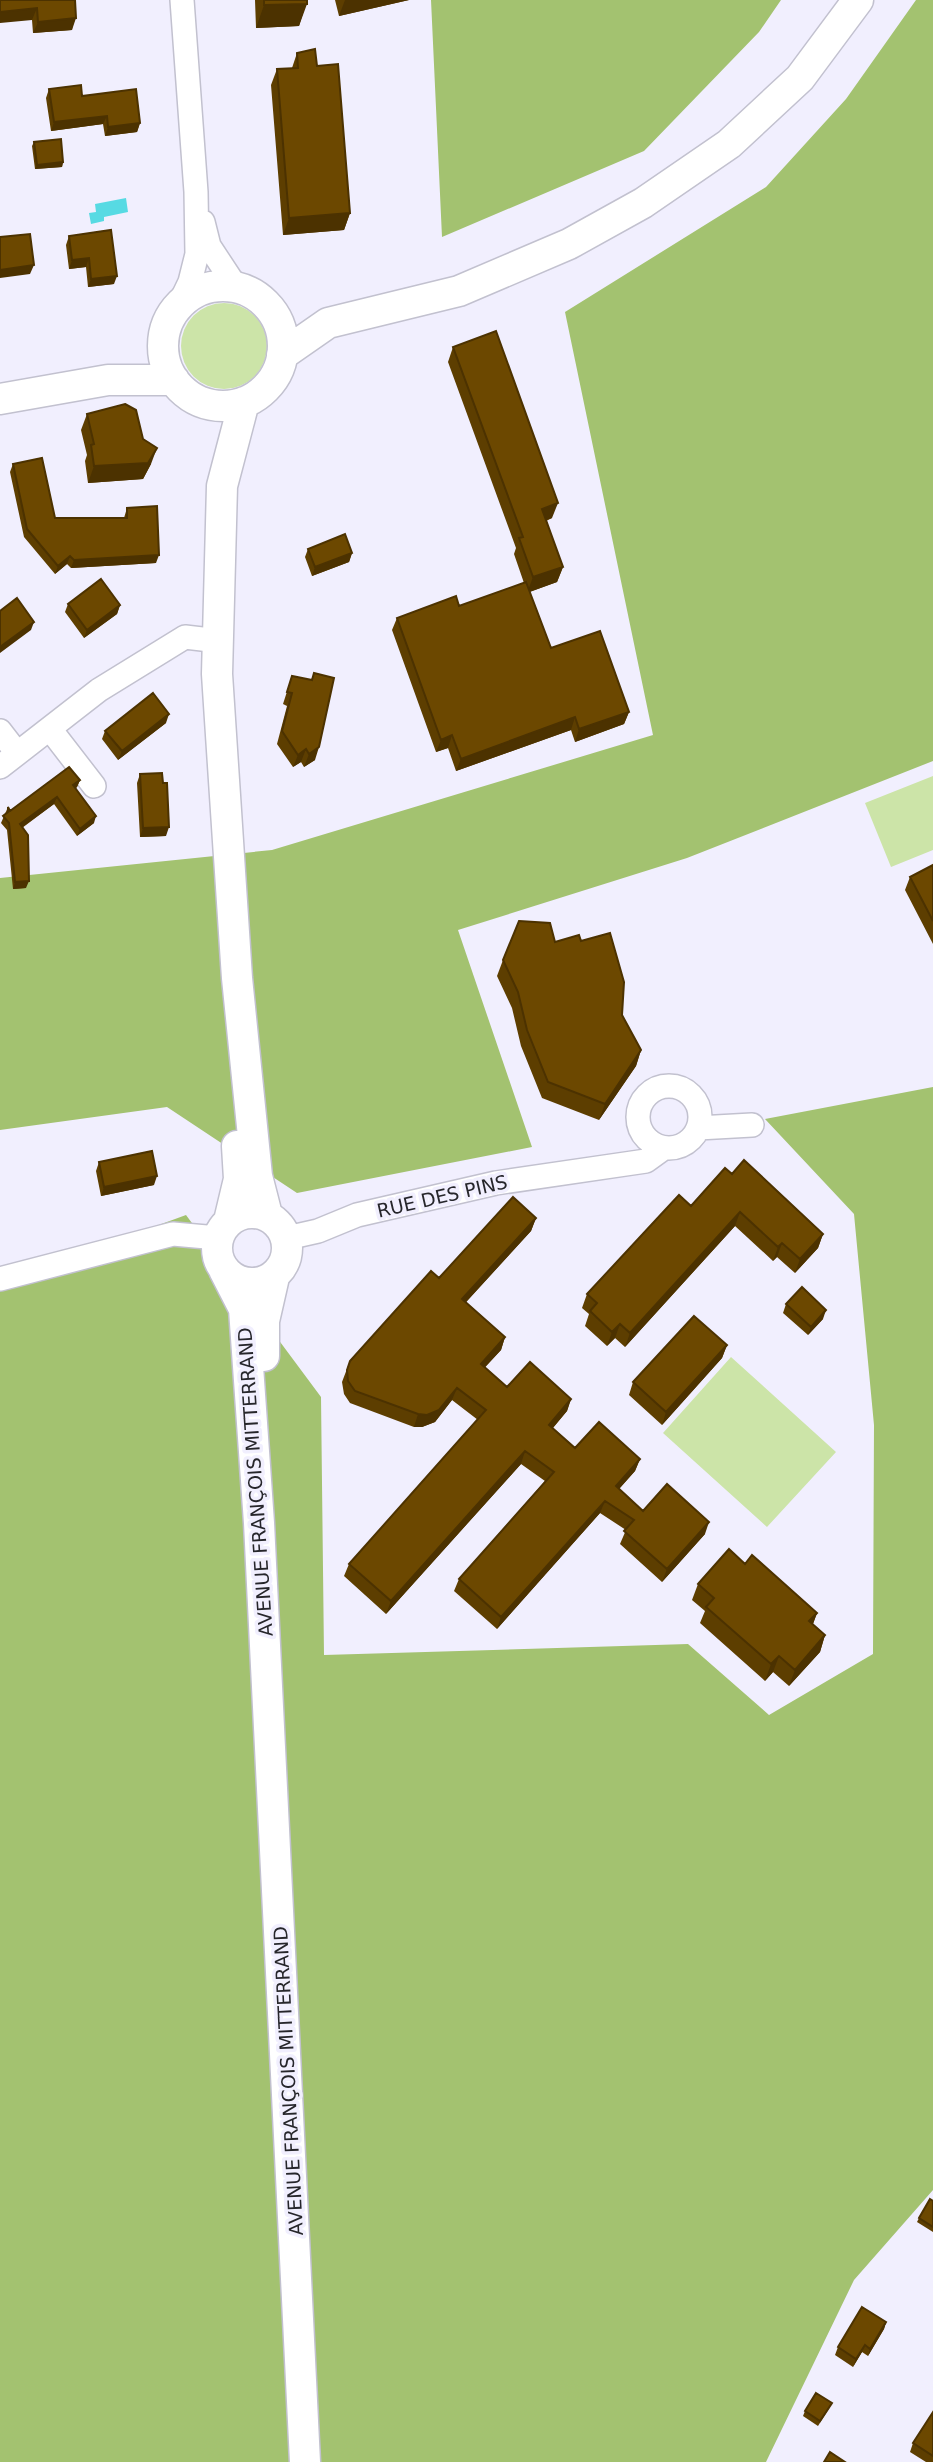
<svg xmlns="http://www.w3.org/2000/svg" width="933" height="2462" font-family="'DejaVu Sans',sans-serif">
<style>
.green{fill:#cce4a8}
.forest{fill:#a3c270}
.water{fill:#57dae3}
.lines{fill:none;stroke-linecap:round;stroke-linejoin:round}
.minor-casing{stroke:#c2c1cf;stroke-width:26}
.major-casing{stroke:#c2c1cf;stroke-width:33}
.minor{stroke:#fff;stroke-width:23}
.major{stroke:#fff;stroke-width:30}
.wall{fill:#5d3e00}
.shaded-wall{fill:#4c3200}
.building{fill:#6c4800;stroke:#4c3200;stroke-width:2}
.labels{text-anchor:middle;stroke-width:7;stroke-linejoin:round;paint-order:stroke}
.street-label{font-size:19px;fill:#26262b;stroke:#f1effe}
</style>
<rect width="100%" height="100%" fill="#f1effe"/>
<!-- green -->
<path class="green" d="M181 346a43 43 0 1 1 86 0a43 43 0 1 1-86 0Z
M933,776v74l-42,17 -26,-64z
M731,1357l105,95 -69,75 -104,-94z"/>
<!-- forest -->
<path class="forest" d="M431,0h350l-22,32 -115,119 -202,86z
M916,0h17v761l-246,97 -229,72 74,217 -235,46 -130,-86 -167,23v-252l272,-28 381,-115 -88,-423 201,-125 80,-88z
M933,1087v1103l-79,90 -88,182h-766v-1179l186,-68 135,182 3,258 364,-11 81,71 104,-61 1,-229 -20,-211 -89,-95z"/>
<!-- water -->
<path class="water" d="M126,198l2,14 -24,5v4l-13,3 -2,-11 7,-1 -1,-8z"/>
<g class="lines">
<!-- minor casing -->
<g class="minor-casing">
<path id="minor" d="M203,222l6,24 27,41
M179,305l11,-23 7,-28 -1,-62 -14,-192
M50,729l44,57
M0,731l17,22
M0,767l99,-77 86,-53 34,4
M638 1117a31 31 0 1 1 62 0a31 31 0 1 1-62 0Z
M698,1128l54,-3
M287,1238l31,-7 39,-16 139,-32 150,-22 18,-13
M0,1279l173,-45 45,4"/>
</g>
<!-- major casing -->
<g class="major-casing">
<path id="major" d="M163 346a60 60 0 1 1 120 0a60 60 0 1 1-120 0Z
M282,355l46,-32 131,-32 110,-47 74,-41 86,-59 71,-66 58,-78
M0,399l108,-19h66
M244,402l-22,84 -5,188 20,304 20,198 10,39
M217 1248a35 35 0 1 1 70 0a35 35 0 1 1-70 0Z
M229,1221l10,-42 -2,-33
M224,1270l20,39 15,214 46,939
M264,1356v-35l10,-44"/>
</g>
<!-- minor -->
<use href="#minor" class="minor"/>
<!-- major -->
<use href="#major" class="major"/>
</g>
<!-- wall -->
<path class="wall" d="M0,0h75l-3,30 -39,3 -1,-13z
M255,0h52l-8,26 -43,2z
M335,0h74l-70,16z
M297,53l20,13 33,147 -6,17 -61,5 -12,-150 6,-16 15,-1z
M49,89l33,7 58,27 -3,9 -32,4 -2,-12 -52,7 -5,-33z
M34,142l29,20 -1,5 -27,2 -3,-23z
M69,236l45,48 -26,3 -2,-20 -17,2 -3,-24z
M453,347l99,171 -6,3 17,46 -6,15 -28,10 22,56 78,64 -5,12 -49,18 -4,-12 -115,41 -8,-23 -12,4 -44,-122 5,-12 62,-12 65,-23 -10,-29 2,-6 -68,-186z
M87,414l56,25 8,25 -8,15 -55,4 -3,-22 2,-6 -6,-25z
M13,464l42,54h69l3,-10 29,55 -85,5 -4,-4 -12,10 -31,-37 -14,-65z
M308,549l44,4 -3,9 -37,14 -7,-19z
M68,604l52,1 -3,9 -33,24 -19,-26z
M314,673l1,87 -11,7 -3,-5 -8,5 -16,-23 10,-38 -4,-2 9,-28 20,4z
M166,723l-48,37 -16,-21 3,-8z
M140,774l23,9 3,53 -26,1 -3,-54z
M80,780l-3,7 -1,1 18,35 -17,13 -23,-32 -32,24 4,60 -13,1 -6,-59 -6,-7 7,-16 2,4z
M933,865v79l-28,-54 5,-13z
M581,941l60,109 -5,16 -37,54 -57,-22 -21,-52 -9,-38 -15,-32 6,-16 52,-18z
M99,1162l55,23 -53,11 -5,-25z
M732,1174l91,60 -5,14 -23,25 -18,-16 -4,4 -38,-35 -110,121 -10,-9 -8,8 -22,-20 4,-12 -7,-6 5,-14 104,-88z
M536,1218l-5,13 -65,71 39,35 -4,13 -16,17 22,20 64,12 -4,12 -14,17 22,20 65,11 -5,12 -16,18 24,22 62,23 -43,48 -42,-38 6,-14 -26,-17 -103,116 -43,-38 5,-12 86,-98 -24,-17 -135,150 -42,-38 5,-12 129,-144 -26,-20 -17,22 -13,5h-8l-64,-24 -6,-9 -2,-12 8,-21 89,-83z
M786,1304l37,15 -15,16 -25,-22z
M727,1345l-5,13 -60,67 -33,-30 4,-13z
M745,1564l72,49 -4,11 12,11 -5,17 -31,34 -16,-14 -8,9 -65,-58 5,-12 -13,-11 6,-16z
M933,2201v31l-16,-10 2,-4z
M886,2322l-2,7 -16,27 -6,-4 -9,15 -18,-12 3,-8z
M830,2407l-12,19 -15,-10 2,-5z
M933,2412v50h-7l-16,-10 3,-9z"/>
<!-- shaded-wall -->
<path class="shaded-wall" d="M345,0h64l-70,16z
M307,4l-8,22 -43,2 8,-23z
M37,8l-5,12 -32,3v-11z
M76,18l-4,12 -39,3 5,-11z
M107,116l-4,8 -52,7 3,-9z
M140,123l-3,9 -32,4 3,-9z
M63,162l-1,5 -27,2 2,-4z
M350,213l-6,17 -61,5 6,-17z
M89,258l-3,9 -17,2 3,-9z
M34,265l-4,9 -30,4v-8z
M117,276l-3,8 -26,3 3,-8z
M157,448l-6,16 -8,15 -55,4 6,-17z
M558,503l-6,15 -16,6 6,-15z
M352,553l-3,9 -37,14 3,-9z
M159,555l-3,8 -85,5 3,-8z
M70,556l-3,8 -12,10 3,-8z
M563,567l-6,15 -30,11 6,-16z
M120,605l-3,9 -33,24 3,-8z
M34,622l-3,8 -31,23v-6z
M629,712l-5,12 -49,18 4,-13z
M169,714l-3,9 -48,37 4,-9z
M575,717l-4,13 -115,41 5,-12z
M452,735l-4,13 -12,4 5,-12z
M319,747l-4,13 -11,7 5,-13z
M306,749l-5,13 -8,5 5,-12z
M80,780l-3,7 -7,5 3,-7z
M57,797l-3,7 -37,27 3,-7z
M96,816l-2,7 -17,13 3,-7z
M169,827l-3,9 -26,1 3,-9z
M29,881l-3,7 -13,1 2,-7z
M641,1050l-5,16 -37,54 6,-16z
M157,1176l-3,9 -53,11 3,-9z
M740,1212l-5,14 -110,121 5,-14z
M536,1218l-5,13 -73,80 4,-12z
M823,1234l-5,14 -23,25 5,-14z
M782,1243l-5,14 -4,4 5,-14z
M826,1310l-3,9 -15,16 3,-8z
M620,1324l-5,14 -8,8 5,-14z
M505,1337l-4,13 -24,26 4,-12z
M727,1345l-5,13 -60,67 4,-13z
M457,1388l-5,12 -17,22 -13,5h-8l4,-13z
M571,1399l-4,12 -22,26 4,-12z
M525,1451l-4,13 -135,150 5,-13z
M640,1459l-5,12 -24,27 5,-12z
M605,1501l-5,12 -103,116 4,-12z
M709,1522l-4,12 -43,48 5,-13z
M817,1613l-6,16 -2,-8z
M825,1635l-5,17 -31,34 6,-16z
M779,1656l-6,16 -8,9 6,-17z
M886,2322l-2,7 -16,27 2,-7z
M865,2345l-3,7 -9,15 3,-8z"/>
<!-- building -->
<path class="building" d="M0,0h75l1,18 -38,4 -1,-14 -37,4z
M264,0h43v4l-43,1z
M315,49l2,17 21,-2 12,149 -61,5 -12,-149 21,-1 -1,-15z
M81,85l1,11 54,-7 4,34 -32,4 -1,-11 -53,6 -5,-33z
M61,139l2,23 -26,3 -3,-23z
M111,230l6,46 -26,3 -2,-21 -17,2 -3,-24z
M30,234l4,31 -34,5v-33z
M496,331l62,172 -16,6 21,58 -30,10 -14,-39 4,-1 -70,-190z
M125,404l11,6 7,29 14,9 -9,15 -54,3 -3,-21 3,-1 -7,-30z
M42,458l13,60h72v-10l30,-2 2,49 -85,5 -4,-4 -12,10 -31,-37 -14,-65z
M345,534l7,19 -37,14 -7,-18z
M101,579l19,26 -33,25 -19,-26z
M526,582l25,66 49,-17 29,81 -50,17 -4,-12 -114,42 -9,-24 -11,5 -44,-122 59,-22 3,10z
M17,598l17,24 -34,25v-36z
M314,673l20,5 -15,69 -10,7 -3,-5 -8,6 -16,-24 10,-38 -5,-1 5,-16 20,4z
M153,693l16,21 -47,37 -17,-20z
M69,767l11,13 -7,5 23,31 -16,13 -23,-32 -37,27 8,11 1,46 -14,1 -6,-59 -6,-7 5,-4v-5l2,4z
M162,773l1,10h4l2,44 -26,1 -3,-54z
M933,865v56l-23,-44z
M519,921l31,2 5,19 24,-7 2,6 29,-8 14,49 -2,33 19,35 -36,54 -57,-22 -21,-52 -9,-38 -15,-32z
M152,1151l5,25 -53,11 -5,-25z
M744,1160l79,74 -23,25 -18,-16 -4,4 -38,-35 -110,121 -10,-9 -8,8 -22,-21 7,-8 -10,-9 92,-99 12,11 34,-38 7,6z
M513,1197l23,21 -74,81 43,38 -24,27 26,23 23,-25 41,37 -22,26 26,23 24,-26 41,37 -24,27 27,25 24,-27 42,38 -42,47 -43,-38 10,-11 -29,-19 -104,116 -42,-38 95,-107 -29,-21 -134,150 -42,-37 137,-154 -29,-22 -18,22 -12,5 -9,-1 -63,-23 -7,-10 -1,-11 3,-9 81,-90 8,7z
M802,1287l24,23 -15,17 -25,-23z
M694,1316l33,29 -61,67 -33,-30z
M729,1549l16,15 7,-9 65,58 -8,8 16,14 -30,35 -16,-14 -8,8 -65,-57 8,-9 -16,-14z
M930,2199l3,2v26l-14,-9z
M862,2307l24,15 -16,27 -5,-4 -9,14 -18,-12z
M816,2393l16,10 -12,18 -15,-10z
M933,2412v44l-20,-13z
M830,2452l15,10h-21z"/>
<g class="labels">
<!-- street labels -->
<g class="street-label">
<text transform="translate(442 1196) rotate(-13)" y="7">RUE DES PINS</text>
<text transform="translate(255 1482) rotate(-94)" y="7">AVENUE FRANÇOIS MITTERRAND</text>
<text transform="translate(288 2081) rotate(-93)" y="7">AVENUE FRANÇOIS MITTERRAND</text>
</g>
</g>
</svg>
